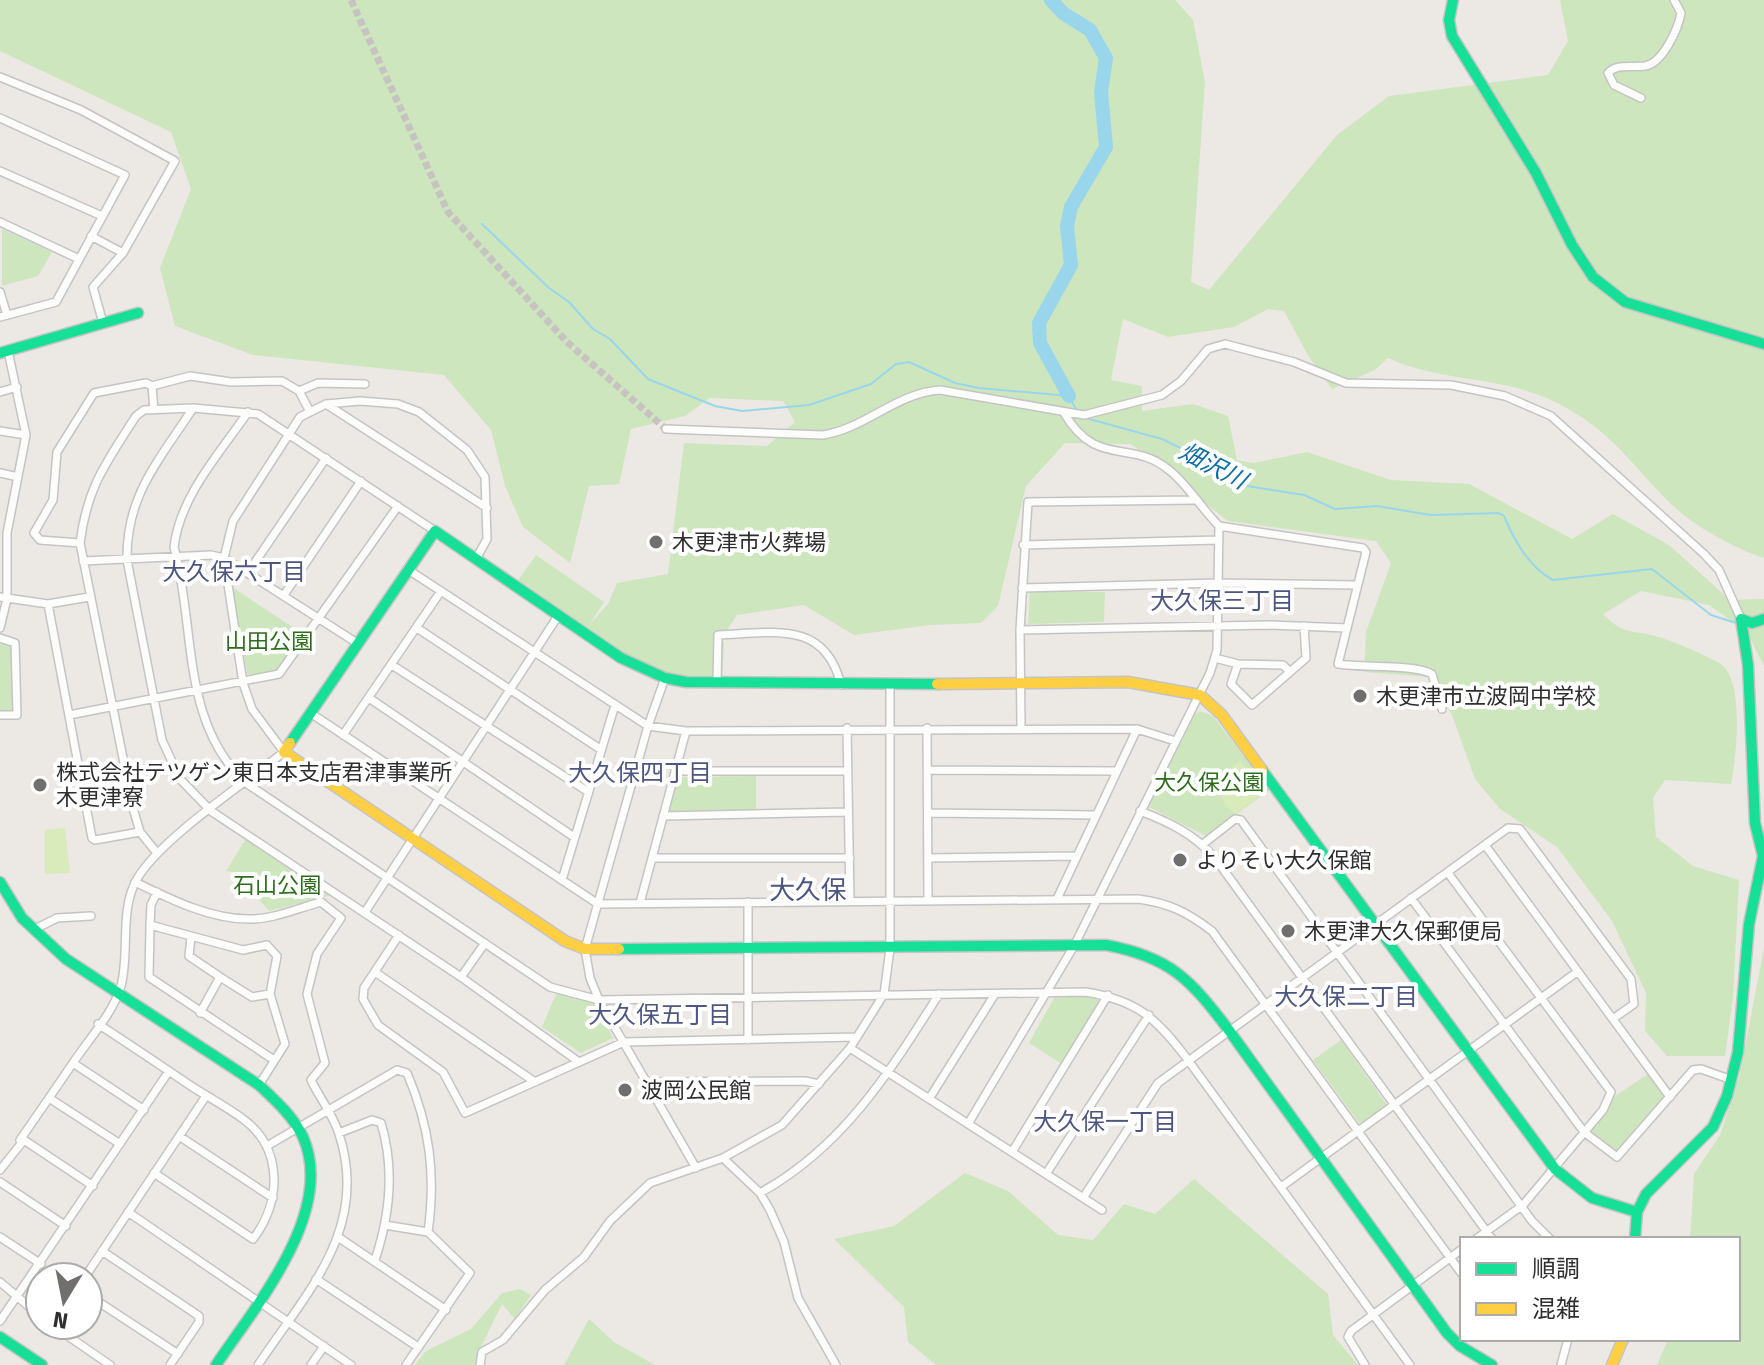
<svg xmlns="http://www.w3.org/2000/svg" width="1764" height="1365" font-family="'Fira Sans','Noto Sans JP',sans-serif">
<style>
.green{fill:#cee6be}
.pitch{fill:#d9eabb}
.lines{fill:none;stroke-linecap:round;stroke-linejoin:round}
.stream{stroke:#99d6ec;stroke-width:2}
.river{stroke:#99d6ec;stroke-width:14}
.street-tunnel{stroke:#c6c3c0;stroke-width:7;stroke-dasharray:7 3.5;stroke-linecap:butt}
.street-casing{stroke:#c5c4c5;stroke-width:10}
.fast-casing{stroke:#c5c4c5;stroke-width:13}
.slow-casing{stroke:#c5c4c5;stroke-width:13}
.street{stroke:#fcfcfb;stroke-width:7}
.fast{stroke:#16e098;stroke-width:10}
.slow{stroke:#ffcf43;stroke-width:10}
.poi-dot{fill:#706f6e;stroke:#fff;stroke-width:3}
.labels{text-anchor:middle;stroke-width:8;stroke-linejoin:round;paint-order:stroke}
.poi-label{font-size:22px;fill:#2e2e2e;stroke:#fff;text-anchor:start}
.park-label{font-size:22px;fill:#2c6e1b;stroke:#fff}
.water-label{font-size:24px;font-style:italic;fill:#0d6fa3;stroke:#fff}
.neighbourhood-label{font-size:24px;fill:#4d5680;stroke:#fff}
.quarter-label{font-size:26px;fill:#4d5680;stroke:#fff}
</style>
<rect width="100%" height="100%" fill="#ece8e4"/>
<!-- green -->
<path class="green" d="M0,0h1175l18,20 12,62 -14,200 18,8 128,-155 52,-39 159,-21 20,-34 -8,-41h204v558c-33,-11 -74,-34 -98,-59 -39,-40 -57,-70 -109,-96 -53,-28 -116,-20 -169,-45l-13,12 -43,19 -23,-32 -25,-46 -16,-2 -34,18 -66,10 -45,-18 -12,61 31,6v25l51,-7 35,12 9,44 17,3 53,-11 84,28 78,4 103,55 41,-25 56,31 61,55 34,-1v67l-17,-34 -38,-27 -68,-14 -38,23c21,22 29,15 55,23 15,4 50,19 63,27 24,18 15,95 10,120l-66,-4 -12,18 3,39 37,29 46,14 -6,117 -8,59h-58l-22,-25 1,-38 -34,-72 -55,-74 -57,-38 -25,-30 -23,-64 -22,-38 -66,-5 2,-40 25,-69 -15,-22 -148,-20 -97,-77 -66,-1 -39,43 -28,120 -17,17 -51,2 -76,10 -50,-30 -67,10 -18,27 5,-1 -2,45 -65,-7 -141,-96 20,-28 68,47 -15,23 19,-21 9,-21 51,-9 16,-131 83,3 28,-24 -12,-21 -73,-3 -25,18 -54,13 -12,55 -30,2 -19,77 -47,-36 -18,-41 -14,-56 -47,-55 -191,-20 -78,-29 -15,-58 31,-79 -20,-57 -171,-81z
M2,229l50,23 -14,24 -36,10z
M232,587l71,47 -24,37 -27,5 -5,-3z
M1030,592h75l-1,30 -76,2z
M0,640l13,4 2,69h-15z
M1200,711l13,5 57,74 -64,46 -57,-29 45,-92z
M756,776v35h-88l10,-34z
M247,837l85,58 -63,16 -32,-38 -11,-2z
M1764,948v417h-107l11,-26h70v-100h-48l4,-65 26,-39 19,-57z
M557,992l35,8 21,38 -32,15 -39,-26z
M1083,996l19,5 -40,63 -33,-21 25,-45z
M1341,1040l46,65 -27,19 -47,-64z
M1651,1072l19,25 -53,60 -33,-25 27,-33z
M965,1173l43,18 50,44 35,5 31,-36 31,10 39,-35 134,115 5,41 25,30h-422l-28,-23 -4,-35 -70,-68 60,-13z
M520,1289l11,6 -16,24 -13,-15 -26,53v8h-61l11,-14 45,-22 31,-36z
M589,1319l25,23 41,23h-91z"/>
<!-- pitch -->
<path class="pitch" d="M1240,761l26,30 -30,23c-25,-15 -17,-40 4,-53z
M65,828l5,45 -25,1v-44z"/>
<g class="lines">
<!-- stream -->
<path class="stream" d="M482,224l67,64 20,14 24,27 17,10 38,40 67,27 27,5 67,-6 62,-21 25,-20 13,-2 46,21 24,5 90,8 7,13
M1082,417l80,22 39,19 46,28 57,9 31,14 42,-3 54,9 68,-2 5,3c10,24 25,52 49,64l99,-11 59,46 25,8"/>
<!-- river -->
<path class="river" d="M1051,0l12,13 27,17 16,28 -5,34 5,55 -35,60 -4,19 4,39 -32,58 1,20 29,53"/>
<!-- street-tunnel -->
<path class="street-tunnel" d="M351,0l97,212 119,130 99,87"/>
<!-- street casing -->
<g class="street-casing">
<path id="street" d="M0,77l81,33 94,51 -52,92 -30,34 10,36
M1641,98l-27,-13 -6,-12c9,-10 23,-5 37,-7 18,-3 33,-37 36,-53l-7,-13
M0,118l125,57 -69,127 -56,15
M0,171l102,45
M0,222l79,37
M91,236l32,17
M0,292l7,23
M152,386l38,-10 41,6 51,-1 17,10 10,19
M299,391l19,-8 47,1
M0,392l17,-5
M326,404l161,104
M193,408c-34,53 -67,87 -66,152l35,180 18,39 31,32 250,166 118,85
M248,412c-28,41 -68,84 -74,135 22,80 6,175 72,236l304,204 49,13 486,-8c53,8 72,27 103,68l222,305
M666,429l157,6c43,-7 73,-42 117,-45l144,25 78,-20 19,-14 27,-32 17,-5 69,18 52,21 105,2 54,11 46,20 153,138 15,16 22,49
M0,431l26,4
M0,473l18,4
M80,543l-40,-3 -6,-7 19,-33 4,-48 37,-59 52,-10 6,3 2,24
M1023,545l196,-5
M83,561l128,-6 13,3 133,85
M407,569l241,157 38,5 451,-2 38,12
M249,571l77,-113
M1022,588l197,-5 138,2
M284,595l77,-114
M0,597l48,7 41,-7
M48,604l44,234 3,2 45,-8
M0,628l7,-29v-66l19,-98 -18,-84
M417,628l183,121
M1347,628l-9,36c25,4 76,0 94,10l10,35
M1020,630l248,-5 79,3 19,-76 -3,-4 -144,-22c-17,-17 -31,-41 -50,-56 -39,-32 -72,-1 -105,-57
M0,638l15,5 2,72h-17
M1215,658l23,6 -7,20 21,21 54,-47 -2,-32
M1238,664l45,1 7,7
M392,665l195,126
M665,678l-17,48 -63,223 5,29 9,22 97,168
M717,682l1,-47c54,-2 107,-16 123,50
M369,698l205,139
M312,714l286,190 540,-5c31,4 49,13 74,32l250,343
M69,715l210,-41 119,-168
M1021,727l-1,-97 8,-128 167,-2
M847,728l3,173
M927,728l1,172
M343,735l98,-144
M928,770l189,1
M675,771h172
M1140,811c29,11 54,23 75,47l277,381
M928,813l168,2
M663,816l185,-4
M1203,844l32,-25 6,1 291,401 18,18
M1485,845l185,252
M157,853l-17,-21 -7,-24 -53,-265c7,-56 26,-80 56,-127l8,-6 49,-2 65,6 177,117
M652,858h198
M928,858l149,-2
M1448,873l163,219 -8,18 -80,95 -47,34
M562,880l53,-175
M135,882c33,16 74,37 113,37 24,1 50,-11 73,-17l20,16 -24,36 -10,40 18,69 -14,17c9,19 22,34 28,54 31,94 -32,158 -81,231
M157,892l-6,13 -1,20 93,25 24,-5 10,11 -7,38 15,50 -26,41
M1411,898l173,234 33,25 76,-87 8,-1 31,11
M1057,899l80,-170
M748,902v138
M640,903l46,-172
M365,912l193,-296
M150,925l-1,52 125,83
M33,930l24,-12 34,-2
M399,935l-35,53 -1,11 15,26 65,47 22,41 159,-71 233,-5
M191,937l-2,19 31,21 -20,36
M375,972l160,110
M220,977l32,20 18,-3
M461,977l24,-34
M98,1024c31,20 62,41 93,62 17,11 36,21 52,33 40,29 39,83 10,120l-99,-66
M850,1048l252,162
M73,1063c15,-23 41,-51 48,-77 9,-34 -2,-76 16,-107 23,-40 108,-96 147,-127l-32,-43 -9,-26 -19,-125 9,-37 67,-104 26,-13 34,-3 38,3 21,8 48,38 18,27 2,62 -11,20
M646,1082l159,-1 14,3
M929,1099l66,-105
M968,1124l106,-178 136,-273 7,-23 2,-124
M339,1133l33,-13 9,3c14,46 9,92 -6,137
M179,1136l94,62
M20,1140l29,-42
M120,1144l-71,-46 24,-35 71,47
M267,1146l130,-76 10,3c23,54 29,102 21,159l42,41 -64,92
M1012,1152l96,-157
M723,1158l37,35 10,17 14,32 14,56 38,67
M0,1170l24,-30 69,46
M1046,1174l103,-159
M0,1182l66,44
M1281,1187l296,-215
M760,1193c83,-46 129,-120 179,-199
M1083,1198l75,-115 350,-255 12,1 111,150 3,25 -20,14
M128,1212l223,153
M385,1225l43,7
M0,1237l41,27
M338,1237l108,73
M102,1251l97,65v6l-29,43
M85,1277l121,-181
M316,1279l102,68
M0,1282l40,34
M88,1295l90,59
M0,1321l169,-250
M52,1325l58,40
M311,1365l13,-19
M480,1365l2,-13 21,-12 42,-50 39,-33 26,-36 40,-38 73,-25 59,-33 68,-77 24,-38 10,-16 6,-45v-266
M1365,1365l-17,-28 3,-6 111,-82
M1561,1365l7,-26"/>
</g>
<!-- fast casing -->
<g class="fast-casing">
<path id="fast" d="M1453,0l-4,20 3,16 84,137 36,72 21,32 32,25 139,42
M0,353l138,-40
M1741,619l11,4 12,-4
M290,743l145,-212 186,127 44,20 21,4 251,2
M1262,770l293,399 37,29 45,14
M0,882l22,36 44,41 193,126c16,15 34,31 44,52 33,75 -47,168 -87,228
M619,949l487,-4c64,12 84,34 122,84l219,304 13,13 32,19
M1635,1239l2,-27 9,-18 67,-67 14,-31 11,-44 11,-128 14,-68 -8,-33 -7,-158 -7,-46
M0,1337l42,28"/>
</g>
<!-- slow casing -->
<g class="slow-casing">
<path id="slow" d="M937,684l191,-2 72,13 22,20 40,55
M290,743l-6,9 281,189 20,8h34
M1612,1365l11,-26"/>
</g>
<!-- street -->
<use href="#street" class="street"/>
<!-- fast -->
<use href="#fast" class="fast"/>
<!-- slow -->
<use href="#slow" class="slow"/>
</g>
<!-- markers -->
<g class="poi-dot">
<circle cx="656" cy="542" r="8"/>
<circle cx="1360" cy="696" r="8"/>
<circle cx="40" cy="785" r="8"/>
<circle cx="1180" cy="860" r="8"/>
<circle cx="1288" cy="931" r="8"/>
<circle cx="625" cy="1090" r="8"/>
</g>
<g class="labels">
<!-- poi labels -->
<g class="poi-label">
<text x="672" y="550">木更津市火葬場</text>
<text x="1376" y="704">木更津市立波岡中学校</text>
<text x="56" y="780">株式会社テツゲン東日本支店君津事業所<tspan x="56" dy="25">木更津寮</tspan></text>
<text x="1196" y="868">よりそい大久保館</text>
<text x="1304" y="939">木更津大久保郵便局</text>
<text x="641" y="1098">波岡公民館</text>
</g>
<!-- park labels -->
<g class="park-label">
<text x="269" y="649">山田公園</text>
<text x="1209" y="790">大久保公園</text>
<text x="277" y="893">石山公園</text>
</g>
<!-- water labels -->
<g class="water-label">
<text transform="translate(1213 466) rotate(27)" y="8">畑沢川</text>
</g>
<!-- neighbourhood labels -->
<g class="neighbourhood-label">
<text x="234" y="580">大久保六丁目</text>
<text x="1222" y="609">大久保三丁目</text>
<text x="640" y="781">大久保四丁目</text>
<text x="1346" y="1005">大久保二丁目</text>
<text x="660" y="1023">大久保五丁目</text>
<text x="1105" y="1130">大久保一丁目</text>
</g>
<!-- quarter labels -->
<g class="quarter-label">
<text x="808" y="899">大久保</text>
</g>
</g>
<!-- legend -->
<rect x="1460" y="1237" width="280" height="104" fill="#ffffff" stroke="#ababab" stroke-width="2"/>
<rect x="1476" y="1263" width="40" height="12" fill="#16e098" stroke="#ababab" stroke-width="2"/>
<text x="1532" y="1277" font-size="24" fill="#2e2e2e">順調</text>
<rect x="1476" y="1303" width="40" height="12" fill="#ffcf43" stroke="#ababab" stroke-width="2"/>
<text x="1532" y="1317" font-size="24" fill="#2e2e2e">混雑</text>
<!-- north arrow -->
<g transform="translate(64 1301) rotate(190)"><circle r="38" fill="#ffffff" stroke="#ababab" stroke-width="2"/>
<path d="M0-6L14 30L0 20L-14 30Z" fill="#706f6e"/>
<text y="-12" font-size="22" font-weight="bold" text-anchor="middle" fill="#2e2e2e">N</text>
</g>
</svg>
